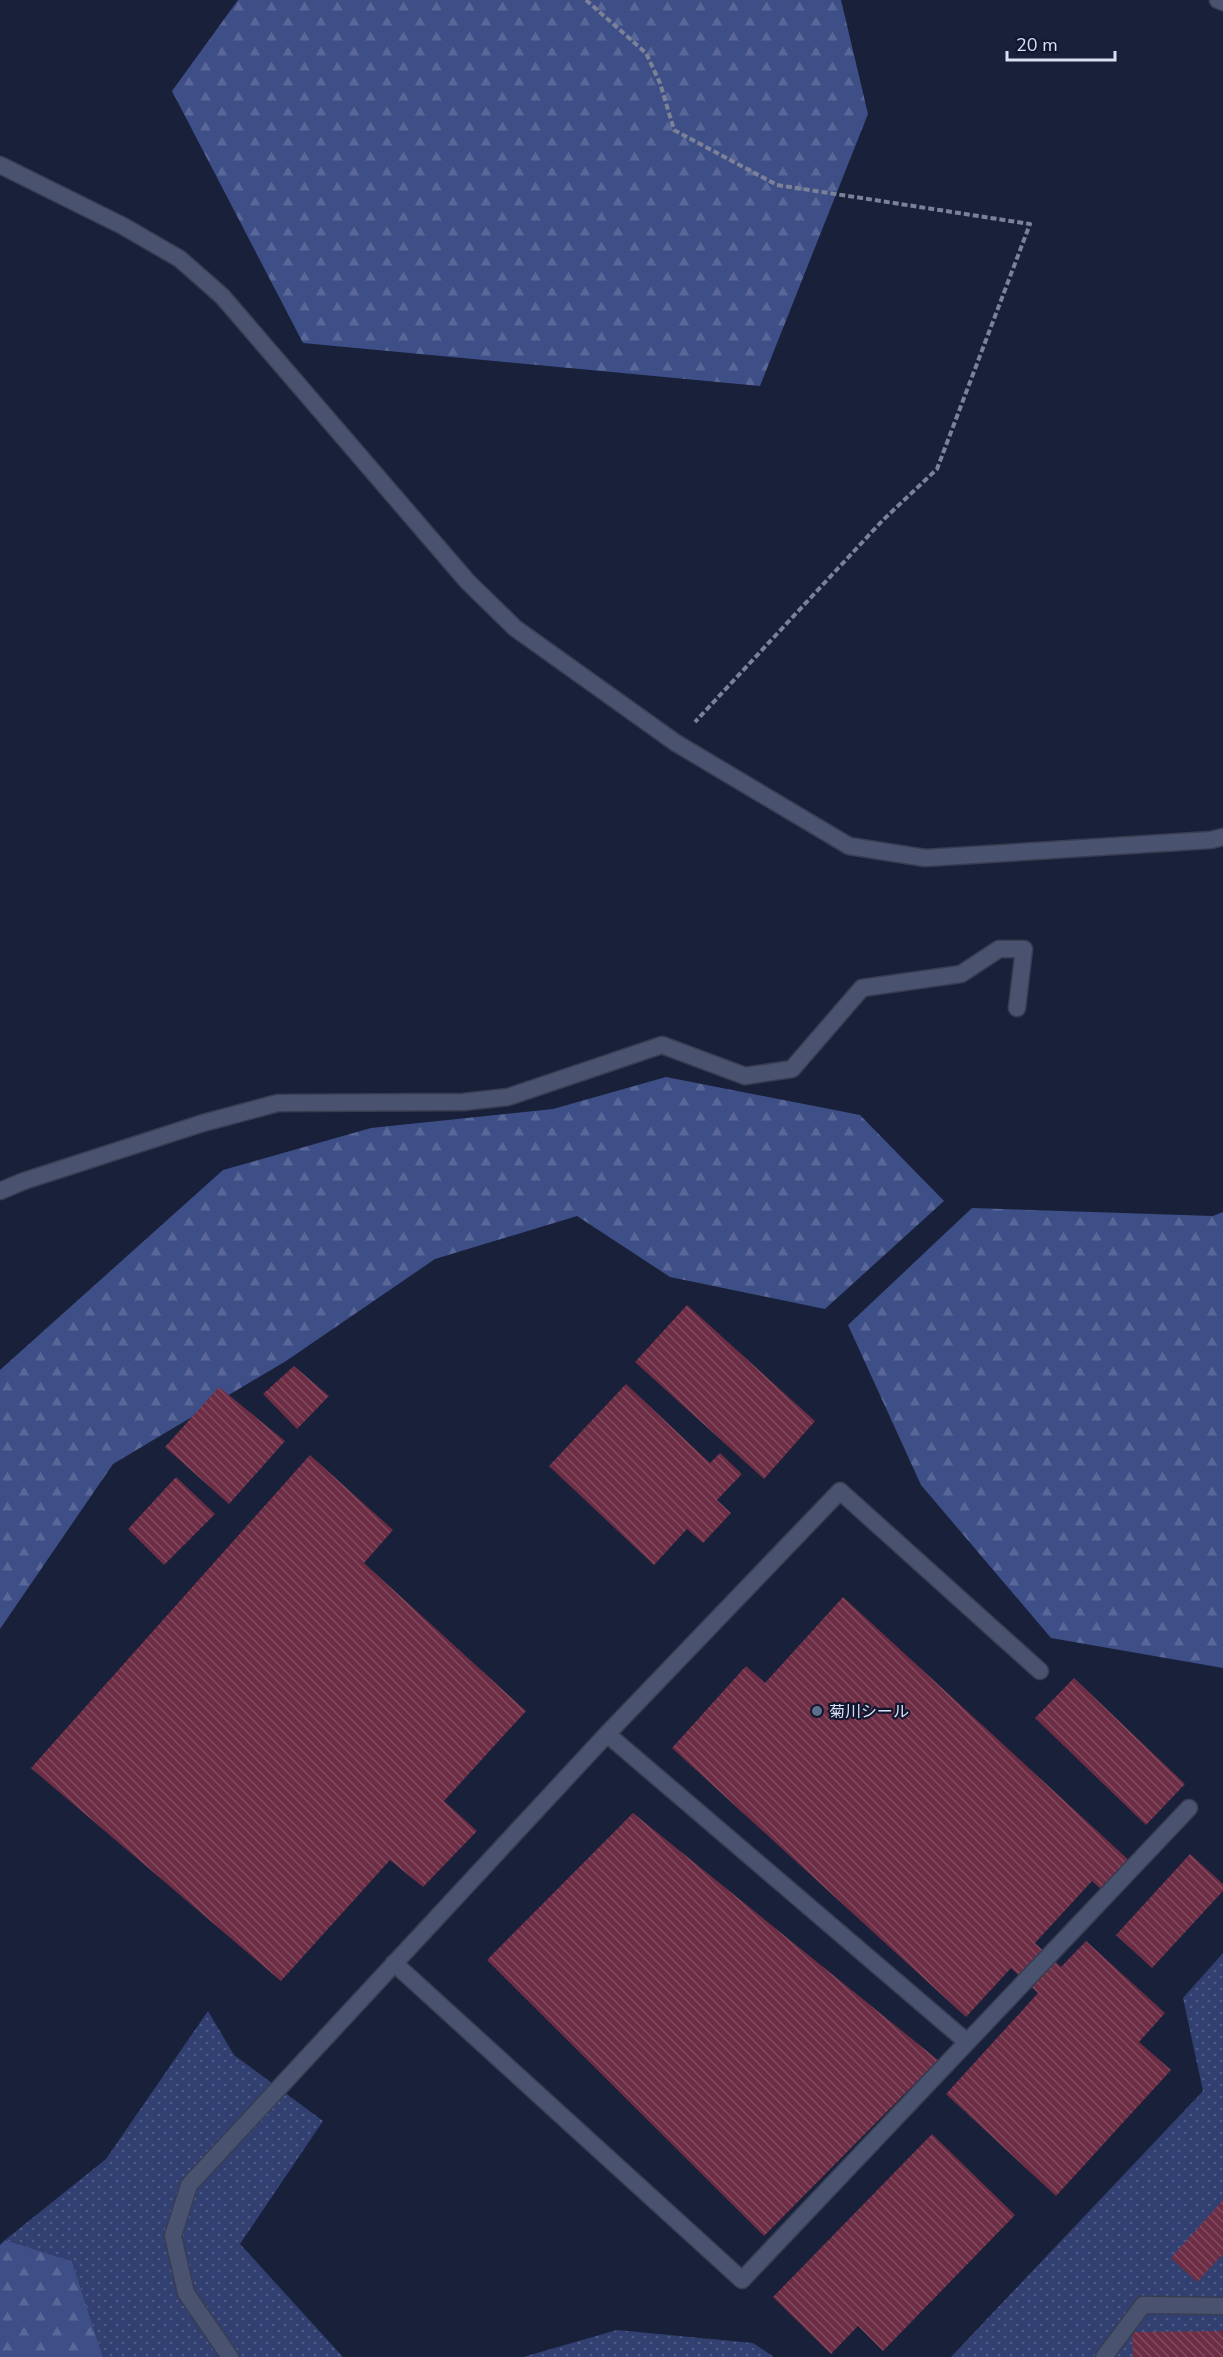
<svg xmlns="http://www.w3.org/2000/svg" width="1223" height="2357" font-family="'Nunito Sans','Noto Sans JP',sans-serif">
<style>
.grass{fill:url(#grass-dots)}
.forest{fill:url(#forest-firs)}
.building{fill:url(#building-back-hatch)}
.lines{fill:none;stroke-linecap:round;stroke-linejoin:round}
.minor-casing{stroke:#383d52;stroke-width:19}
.path{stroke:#7b8297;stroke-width:4;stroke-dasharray:6 3;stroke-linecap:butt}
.minor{stroke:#49526f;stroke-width:16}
.service-dot{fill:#5c6f8a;stroke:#10172f;stroke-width:2}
.labels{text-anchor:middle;stroke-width:4.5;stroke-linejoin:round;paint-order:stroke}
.poi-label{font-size:16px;fill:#dae0f2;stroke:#10172f;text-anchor:start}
</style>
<defs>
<pattern id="grass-dots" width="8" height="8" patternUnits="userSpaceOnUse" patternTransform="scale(1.5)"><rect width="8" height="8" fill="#324071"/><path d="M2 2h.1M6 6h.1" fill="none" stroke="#4f5b86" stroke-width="1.8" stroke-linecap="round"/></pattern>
<pattern id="forest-firs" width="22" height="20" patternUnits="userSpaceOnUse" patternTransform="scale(1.5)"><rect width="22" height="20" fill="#3e4e86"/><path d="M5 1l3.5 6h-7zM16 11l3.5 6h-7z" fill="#596798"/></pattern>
<pattern id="building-back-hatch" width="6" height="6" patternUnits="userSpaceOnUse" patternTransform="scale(1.5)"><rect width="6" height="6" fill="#6d2d45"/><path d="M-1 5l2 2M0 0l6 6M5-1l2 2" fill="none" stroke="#814b60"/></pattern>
</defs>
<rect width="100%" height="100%" fill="#192039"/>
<!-- grass -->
<path class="grass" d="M1223,1953v404h-272l252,-266 -20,-93z
M208,2011l26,44 89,66 -83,123 103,113h-240l-31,-96 -67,-21 101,-81z
M617,2330l136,13 21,14h-251z"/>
<!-- forest -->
<path class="forest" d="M238,0h603l27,114 -108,272 -457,-43 -131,-252z
M666,1077l194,38 84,86 -119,108 -155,-32 -93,-61 -142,43 -149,102 -173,103 -113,165v-259l223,-200 148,-42 182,-19z
M972,1208l241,8 10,-4v456l-172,-30 -130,-153 -73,-160z
M5,2240l67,21 31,96h-103v-112z"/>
<!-- building -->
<path class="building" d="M687,1305l128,116 -51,58 -129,-117z
M294,1366l35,30 -32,33 -34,-35z
M626,1384l84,79 10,-10 22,21 -25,26 14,13 -28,30 -16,-14 -33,36 -105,-99z
M219,1387l66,54 -56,63 -64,-57z
M310,1455l83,75 -29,33 162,148 -82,90 33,30 -54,56 -33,-27 -109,121 -250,-213z
M176,1477l39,37 -51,51 -36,-36z
M843,1597l289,266 -28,29 -12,-11 -57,62 26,24 25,-26 79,72 -26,29 32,28 -115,126 -110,-102 92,-101 -27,-25 -45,49 -294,-269 74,-82 19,17z
M1074,1678l111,106 -39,41 -111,-107z
M633,1813l305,247 -174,176 -277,-276z
M1190,1854l33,30v7l-71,77 -36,-33z
M932,2134l83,81 -132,136 -25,-25 -27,28 -58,-57z
M1223,2200v54l-26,28 -26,-24z
M1223,2331v26h-90l-1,-25z"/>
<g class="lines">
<!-- minor casing -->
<g class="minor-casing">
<path id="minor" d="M1218,0l5,2
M0,165l123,61 57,33 42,37 245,285 48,47 161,115 173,103 76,12 286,-18 12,-3
M0,1191l24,-10 179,-58 75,-20 185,-1 45,-5 154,-52 83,31 47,-7 70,-81 99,-14 38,-25h25l-7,59
M607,1734l360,308
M394,1963l348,317 447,-472
M230,2357l-44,-64 -13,-57 16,-51 418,-451 233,-243 200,180
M1104,2357l39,-52 80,1"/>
</g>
<!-- path -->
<path class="path" d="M586,0l60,53 14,30 14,47 103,55 253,39 -93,245 -54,51 -188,202"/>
<!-- minor -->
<use href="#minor" class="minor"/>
</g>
<!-- markers -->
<circle class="service-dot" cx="817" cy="1711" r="6"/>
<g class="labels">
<!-- poi labels -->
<g class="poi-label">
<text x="829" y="1717">菊川シール</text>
</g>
</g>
<!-- scale -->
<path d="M1007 51v9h108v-9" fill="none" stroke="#dae0f2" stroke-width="3"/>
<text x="1016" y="51" font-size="18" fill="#dae0f2" stroke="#10172f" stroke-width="4.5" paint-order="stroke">20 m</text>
</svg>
